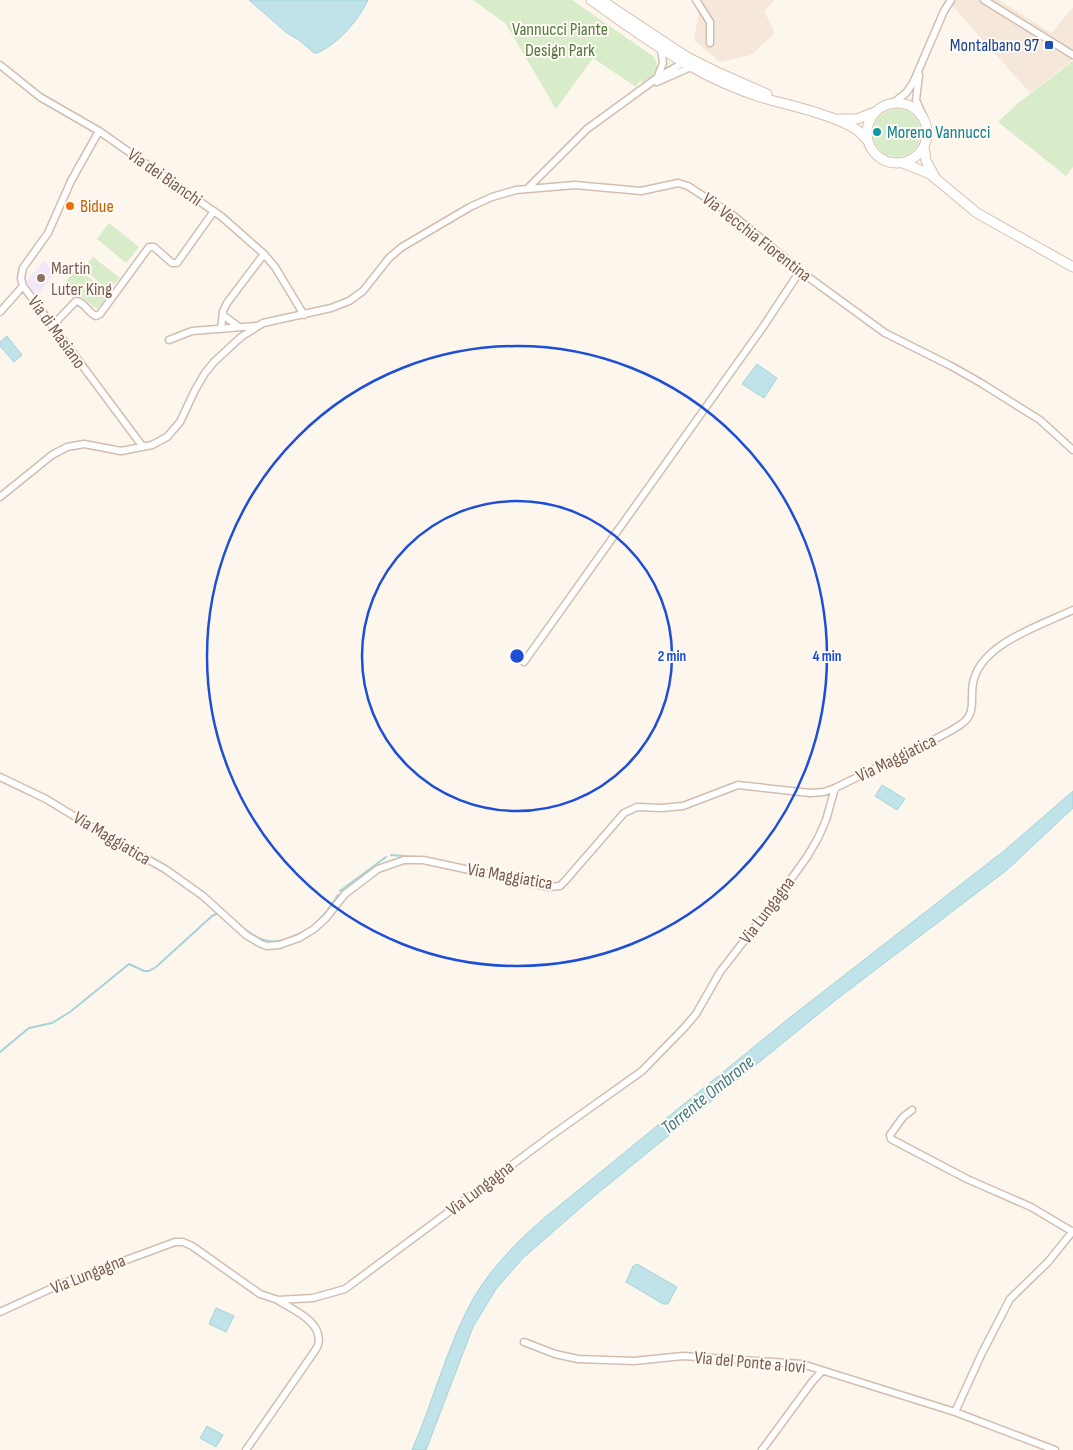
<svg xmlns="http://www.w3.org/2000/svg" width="1073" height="1450" font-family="'Sofia Sans Condensed',sans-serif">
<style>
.residential{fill:#f5e8da}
.education{fill:#f3e8fa}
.green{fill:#d8ecc9}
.water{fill:#bfe3e8;stroke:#a5d3da}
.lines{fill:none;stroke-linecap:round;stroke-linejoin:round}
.stream{stroke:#a5d3da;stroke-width:2}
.street-casing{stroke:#d1beb0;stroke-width:9}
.secondary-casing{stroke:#d6c0b0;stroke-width:11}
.street{stroke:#fff;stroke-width:6}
.secondary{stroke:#fff;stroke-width:9}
.ring{fill:none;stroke:#1d4ed8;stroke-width:2.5}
.transit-dot{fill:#1a4fb4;stroke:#fffaf3;stroke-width:2}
.culture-dot{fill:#0f9aa8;stroke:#fffaf3;stroke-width:2}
.food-dot{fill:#e8710a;stroke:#fffaf3;stroke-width:2}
.education-dot{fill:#8d6e63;stroke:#fffaf3;stroke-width:2}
.labels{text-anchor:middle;stroke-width:4;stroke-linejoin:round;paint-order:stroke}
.park-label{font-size:18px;fill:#537a41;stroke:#fffaf3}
.transit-label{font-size:18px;fill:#164399;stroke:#fffaf3;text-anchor:end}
.culture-label{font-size:18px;fill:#0d838f;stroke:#fffaf3;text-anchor:start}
.street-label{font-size:18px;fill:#7a5c4d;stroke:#fffaf3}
.food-label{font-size:18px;fill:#c56008;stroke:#fffaf3;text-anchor:start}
.education-label{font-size:18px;fill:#785e54;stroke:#fffaf3;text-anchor:start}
.water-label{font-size:19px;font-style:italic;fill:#437c86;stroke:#fffaf3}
.centre{fill:#1d4ed8;stroke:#fffaf3;stroke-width:2.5}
.ring-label{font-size:15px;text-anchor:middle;font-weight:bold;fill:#1d4ed8;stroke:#fffaf3;stroke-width:4;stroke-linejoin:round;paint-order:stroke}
</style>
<rect width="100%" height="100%" fill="#fdf6ec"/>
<!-- residential -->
<path class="residential" d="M701,0h74l-11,11 11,22 -24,22 -31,7 -26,-22z
M947,0h52l52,33 22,-26v53l-43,33z"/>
<!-- education -->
<path class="education" d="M44,261l11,13 -19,23 -10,-16z"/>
<!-- green -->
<path class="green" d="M473,0h99l81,56 3,5 1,7 -4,7 -10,8 -3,-2 -4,6 -43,-29 -37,51 -50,-85z
M1073,61v106l-7,9 -68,-54 19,-18z
M873 133a24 24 0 1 1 48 0a24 24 0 1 1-48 0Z
M109,223l30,24 -13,16 -29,-24z
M93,257l27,21 -11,12 -26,-21z
M76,268l34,25 -13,16 -33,-25z"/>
<!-- water -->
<path class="water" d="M249,0h119c-10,21 -30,44 -51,53h-3l-15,-13 -12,-7z
M7,336l15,19 -8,7 -14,-16v-4z
M757,364l20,14 -13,20 -22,-14z
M882,785l23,14 -8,11 -22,-14z
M1073,791v17l-66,62 -170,129 -244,198 -70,61 -27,31 -23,38 -47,123h-14c22,-50 35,-105 62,-153 20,-33 50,-63 80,-87l234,-191 217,-169z
M637,1264l40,23 -9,17h-5l-37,-22 7,-16z
M216,1308l18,8 -8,16 -17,-8z
M207,1426l16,9 -7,12 -16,-9z"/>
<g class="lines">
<!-- stream -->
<path class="stream" d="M391,855l24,2
M340,891l46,-34
M318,921l9,-10 11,-16
M237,923c29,25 39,22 72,6
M0,1052l29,-24 23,-5 18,-11 59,-48 15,7h5l7,-4 56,-51 4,-2"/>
<!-- street casing -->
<g class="street-casing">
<path id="street" d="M696,0l14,22v21
M984,0l89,55
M0,65l40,32 59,34 123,86 42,37 11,13 29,48
M919,75l-3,25 8,18
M658,76l5,-13 -2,-14
M657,82l34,-15
M893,103l13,-10 7,-10 31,-72 7,-11
M99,131l-28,50 -23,52 -25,35 -2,10 2,8 120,161
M528,188l59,-59 70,-51 29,-17
M0,312l23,-26
M223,315l16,12
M52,326l24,-25c9,1 12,12 20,15l4,-2 49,-67h5l18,16h5l37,-52
M221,329l2,-18 4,-8 37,-49
M169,340l23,-9 64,-5
M0,497l52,-42 15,-8 17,-3 37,7 31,-6 15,-8 13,-15 15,-32 10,-17 9,-11 27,-25 22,-14 68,-15 18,-7 14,-10 26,-33 13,-11 68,-40 22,-10 24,-7 59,-5 66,6 37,-8 10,3 46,30 70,58 81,59 66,33 30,17 59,37 33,30
M524,662l239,-335 37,-56
M0,777l46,22 64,39 55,31 38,27 43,39 15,9 6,2 12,-1 20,-7 15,-9 12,-11 19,-24 33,-25 26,-9h19l126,27 11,-1 5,-5 59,-68 13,-6 25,1 21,-2 55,-21 72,8 14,-1 11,-4c29,-14 57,-28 86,-42 13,-7 31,-14 43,-24 13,-11 5,-28 10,-43 10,-36 67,-54 99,-69
M912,1110l-9,7 -13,18 1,4 76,40 64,28 42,25
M0,1312l61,-28 114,-42h8l9,4 68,48 18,6 35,-2 32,-9 207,-154 90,-64 42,-43 12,-14 24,-42 58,-75 29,-40 11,-19 8,-18 9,-32
M524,1342l31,12 23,5 56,2 49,-5 119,8 153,48 100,38
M955,1412l27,-59 28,-54 38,-37 25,-31
M246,1450l66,-95c2,-3 5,-7 6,-10 6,-23 -25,-35 -39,-44
M762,1450l50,-68 10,-11"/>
</g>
<!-- secondary casing -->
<g class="secondary-casing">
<path id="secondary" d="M591,0c57,41 114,83 183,101 23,6 65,16 83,29 4,3 7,7 11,11
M601,0l86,57 28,14 52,23
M867 133a30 30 0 1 1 60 0a30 30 0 1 1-60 0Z
M839,119h18l18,-7
M924,147l2,14 9,16
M903,163l27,11 47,39 96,54"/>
</g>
<!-- street -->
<use href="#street" class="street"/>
<!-- secondary -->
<use href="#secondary" class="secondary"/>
</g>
<!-- distance rings -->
<g class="ring">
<circle cx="517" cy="656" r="155"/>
<circle cx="517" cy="656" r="310"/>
</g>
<!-- markers -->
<rect class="transit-dot" x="1044" y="40" width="10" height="10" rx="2.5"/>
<circle class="culture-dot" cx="877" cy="132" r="5"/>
<circle class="food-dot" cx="70" cy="206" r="5"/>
<circle class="education-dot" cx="41" cy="278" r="5"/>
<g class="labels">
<!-- park labels -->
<g class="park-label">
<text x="560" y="35">Vannucci Piante<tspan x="560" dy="21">Design Park</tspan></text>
</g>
<!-- transit labels -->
<g class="transit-label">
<text x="1039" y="51">Montalbano 97</text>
</g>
<!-- culture labels -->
<g class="culture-label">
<text x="887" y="138">Moreno Vannucci</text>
</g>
<!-- street labels -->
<g class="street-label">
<text transform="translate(165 177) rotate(35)" y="6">Via dei Bianchi</text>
<text transform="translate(757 237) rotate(38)" y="6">Via Vecchia Fiorentina</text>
<text transform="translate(57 332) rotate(54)" y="6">Via di Masiano</text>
<text transform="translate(896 758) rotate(-26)" y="6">Via Maggiatica</text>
<text transform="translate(112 838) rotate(31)" y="6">Via Maggiatica</text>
<text transform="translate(510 876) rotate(10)" y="6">Via Maggiatica</text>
<text transform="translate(767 910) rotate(-53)" y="6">Via Lungagna</text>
<text transform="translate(480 1188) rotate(-37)" y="6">Via Lungagna</text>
<text transform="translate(88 1274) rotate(-22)" y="6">Via Lungagna</text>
<text transform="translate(750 1362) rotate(5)" y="6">Via del Ponte a Iovi</text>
</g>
<!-- food labels -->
<g class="food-label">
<text x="80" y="212">Bidue</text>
</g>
<!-- education labels -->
<g class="education-label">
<text x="51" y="274">Martin<tspan x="51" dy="21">Luter King</tspan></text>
</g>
<!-- water labels -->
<g class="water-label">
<text transform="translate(707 1094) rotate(-39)" y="7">Torrente Ombrone</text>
</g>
</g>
<circle cx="517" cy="656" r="8" class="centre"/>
<g class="ring-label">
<text x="672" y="661">2 min</text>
<text x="827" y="661">4 min</text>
</g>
</svg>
